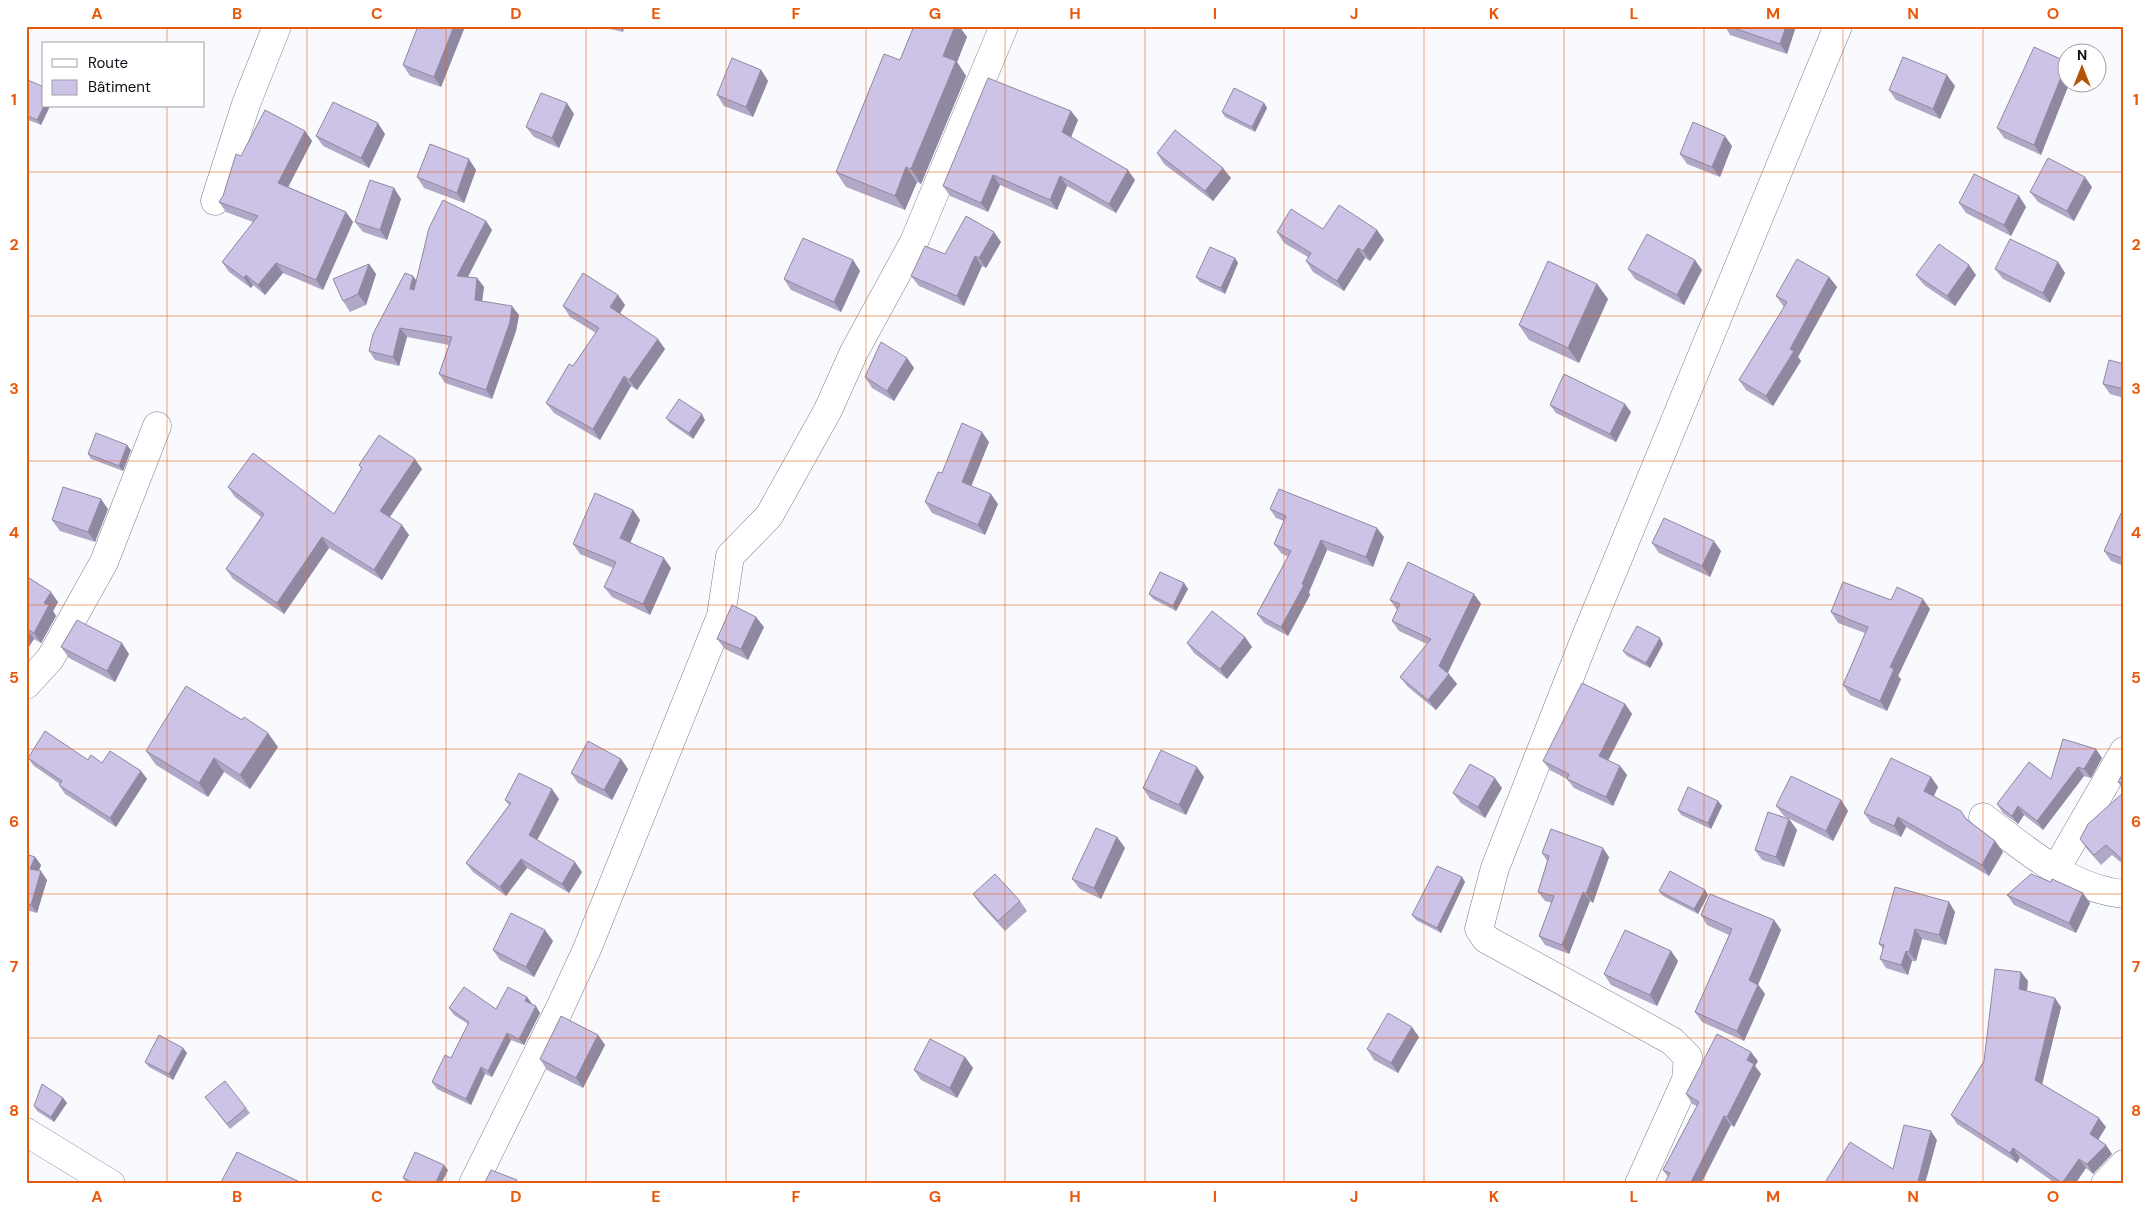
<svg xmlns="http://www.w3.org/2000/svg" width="2150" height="1210" font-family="'DM Sans',sans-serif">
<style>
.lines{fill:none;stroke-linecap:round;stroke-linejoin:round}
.minor-casing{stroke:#777e90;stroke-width:29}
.minor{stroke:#fff;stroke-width:28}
.wall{fill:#b0a8c6}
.shaded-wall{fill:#9088a1}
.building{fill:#cdc3e6;stroke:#9088a1}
.grid{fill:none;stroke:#e8590c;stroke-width:1;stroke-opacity:0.55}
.neatline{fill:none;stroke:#e8590c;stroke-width:2}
.grid-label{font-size:16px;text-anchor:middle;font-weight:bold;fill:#e8590c}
</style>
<rect width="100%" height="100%" fill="#f9fafe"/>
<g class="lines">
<!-- minor casing -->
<g class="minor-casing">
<path id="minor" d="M215,201l31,-97 31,-78
M26,685l24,-26 54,-97 53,-136
M1983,817c41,31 87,72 141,77
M2056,869l68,-118
M26,1132l85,52
M473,1184l86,-174 28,-61 134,-333 9,-60 39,-40 59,-106 26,-58 60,-110 90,-216
M1639,1184l47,-104 2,-23 -16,-16 -186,-102 -7,-10 16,-61 91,-232 252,-610
M2105,1184l19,-20"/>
</g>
<!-- minor -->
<use href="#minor" class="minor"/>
</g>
<!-- wall -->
<path class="wall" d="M418,26h44l2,3 -23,58 -31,-11 -7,-11z
M597,26h27l-1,6z
M914,26h45l8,11 -10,25 9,14 -45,108 -4,-2 -12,28 -59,-23 -10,-15 64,-112z
M1725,26h71l-9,28 -57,-19z
M2067,62l1,1v19l-27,73 -37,-17 -7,-10z
M761,70l7,11 -15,36 -29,-11 -7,-11z
M26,83l18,23h6l-9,19 -15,-6z
M1955,86l-15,33 -44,-19 -7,-10z
M1264,103l3,5 -12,24 -30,-15 -3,-5z
M1071,111l7,9 -7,17 64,43 -19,33 -49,-27 -10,24 -57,-25 -12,27 -38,-16 -7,-10z
M574,114l-15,34 -25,-11 -8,-10z
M305,131l7,10 -24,46 58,25 7,10 -30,68 -40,-17 -18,22 -12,-10 -2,3 -22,-16 -7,-10 31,-40 -27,-10 -7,-10 4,-6 18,-40z
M385,134l-16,34 -46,-22 -7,-10z
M1732,146l-12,31 -33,-13 -7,-10z
M1157,153l74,25 -18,23 -49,-37z
M476,170l-12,33 -40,-15 -7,-11z
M2092,187l-18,34 -36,-19 -8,-10z
M394,188l7,11 -14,41 -24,-8 -8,-10z
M2019,196l7,11 -15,29 -45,-23 -7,-10z
M486,221l6,9 -24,47 9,1 7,9 -2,14 37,14 -3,16 -24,68 -47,-16 -6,-9 10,-29 -42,-8 -8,29 -24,-6 -6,-9 47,-71z
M1323,229l54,1 7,10 -14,21 -5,-3 -21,33 -31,-19 -7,-11 2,-4 -24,-14 -7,-11z
M1001,242l-15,26 -4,-2 -18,40 -45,-20 -8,-10 34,-22z
M1235,258l3,5 -13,31 -25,-12 -4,-5z
M853,260l7,11 -19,41 -50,-22 -7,-11z
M2058,262l7,11 -15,30 -47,-24 -8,-10z
M369,264l7,10 -10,31 -16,7 -7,-11z
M1628,269l74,1 -18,35 -49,-26z
M1916,275h60l-21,31 -31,-21z
M1829,277l8,10 -39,70 3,4 -28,45 -27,-16 -7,-10 45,-73 -8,-11z
M1597,284l11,15 -29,64 -50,-23 -10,-15z
M618,295l7,10 -5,8 45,36 -28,41 -6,-4 -31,54 -46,-27 -8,-10 27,-37 23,-33 -26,-16 -7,-11z
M907,358l7,10 -20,33 -22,-13 -7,-11z
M2124,364v34l-14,-4 -7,-10z
M1550,405l81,7 -15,30 -60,-29z
M666,418l39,2 -12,19 -23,-16z
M989,442l-18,44 27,18 -13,31 -53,-22 -7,-11 17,-29z
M131,450l-8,21 -32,-12 -3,-5z
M359,465l63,4 -32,48 19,18 -27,45 -53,-32 -45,66 -51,-35 -7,-10 35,-52 -26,-20 -7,-10 106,27 27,-45z
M108,509l-13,33 -35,-11 -8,-11z
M1270,509l114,28 -11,30 -46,-17 -18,42 1,3 -22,41 -24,-13 -7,-9 31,-57 -7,-4 -7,-9 10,-23 -8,-3z
M633,510l7,10 -10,22 41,26 -21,47 -38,-18 -8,-10 9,-19 -33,-14 -7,-10z
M2124,511v55l-13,-5 -7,-10z
M1652,543l69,8 -11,26 -51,-24z
M26,576l32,26 -5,9 3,5 -15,27 -7,-4 -6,9 -2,-1z
M1184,583l4,6 -12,22 -23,-12 -4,-5z
M1474,594l7,10 -33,69 9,11 -21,26 -28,-23 -8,-10 27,-33 -28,-13 -7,-10 5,-11 -7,-10z
M1891,600l39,9 -32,67 3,3 -14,32 -37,-16 -7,-10 22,-52 -27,-10 -7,-11z
M764,627l-16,33 -23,-11 -8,-10z
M1245,637l7,10 -25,32 -33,-26 -7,-10z
M1663,644l-13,24 -23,-12 -4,-5z
M61,647l68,7 -14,28 -46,-24z
M1625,704l7,10 -24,47 12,5 7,9 -14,31 -39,-18 -7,-9 -17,-9 -7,-9z
M2063,739l39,19 -11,20 -7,-2 -41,54 -19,-15 -6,9 -15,-11 -6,-9 54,-25z
M278,747l-28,42 -26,-17 -16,25 -52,-32 -10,-14z
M28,758l74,5 39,8 6,8 -31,48 -51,-33 -6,-9 1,-1 -26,-18z
M621,759l7,10 -16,31 -34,-17 -7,-10z
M2124,771v17l-3,-1 -3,-5z
M1204,777l-18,38 -36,-16 -7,-11z
M1931,777l7,10 -4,9 33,23 28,22 8,11 -14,24 -83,-49 -5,10 -30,-14 -7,-10z
M1502,788l-17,30 -24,-15 -8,-10z
M2124,792v73l-12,-10 -11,10 -15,-17 -6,-9z
M559,799l-22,41 45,32 -13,21 -42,-25 -21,28 -33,-24 -7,-9 43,-58 -4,-5z
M1841,800l7,11 -15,30 -49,-25 -8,-10z
M1718,801l4,5 -11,23 -30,-14 -3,-5z
M1789,819l8,11 -13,37 -22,-7 -7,-10z
M1117,837l8,11 -24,51 -21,-10 -8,-10z
M1542,853l67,4 -16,46 -3,-2 -21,53 -24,-9 -6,-9 13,-33 -7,-2 -7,-9 9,-31z
M26,854l9,3 6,8 -2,6 8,9 -10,33 -11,-3z
M1462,877l3,5 -24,51 -25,-13 -4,-5z
M1705,890l3,5 -10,19 -35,-18 -4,-5z
M973,894l47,7 7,10 -22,20 -25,-27z
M2007,895l83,8 -14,30 -62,-28z
M1949,902l6,10 -9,33 -24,-6 -6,22h-4l-4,14 -22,-7 -6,-9 3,-10 -4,-5z
M1701,915l73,5 7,10 -23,54 7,10 -21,47 -42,-19 -7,-10 34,-77 -22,-10z
M553,941l-19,36 -34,-17 -7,-10z
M1671,951l7,10 -21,45 -46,-21 -7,-11z
M2028,981l-1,10 34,16 -19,77 64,43 -8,13 8,5 6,9 -19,20 -7,-6 -11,16h-19l-36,-26 -3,5 -60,-39 -6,-9 33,-54z
M527,997l5,7 8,9 -16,32 -13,-5 -19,37 -7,-3 -14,31 -34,-16 -5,-7 19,-24 17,-34 -14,-9 -5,-7 47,1z
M598,1035l7,10 -22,43 -36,-18 -7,-11z
M1419,1037l-21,36 -24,-13 -7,-11z
M183,1048l4,5 -14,27 -24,-13 -4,-5z
M965,1057l8,11 -16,30 -36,-18 -7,-10z
M1758,1061l-3,5 6,8 -27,53 -3,-2 -63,52 -5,-7 34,-64 -5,-2 -6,-10z
M205,1097l41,11 4,5 -20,16z
M63,1098l4,5 -13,19 -17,-11 -3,-5z
M448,1170l-7,14h-33l-1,-1 -4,-5z"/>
<!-- shaded-wall -->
<path class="shaded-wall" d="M454,26h8l2,3 -23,58 -7,-10z
M619,26h5l-1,6z
M955,26h4l8,11 -10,25 9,14 -45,108 -10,-15 32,-113z
M1786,26h10l-9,28 -7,-10z
M2067,62l1,1v19h2l-29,73 -7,-10z
M761,70l7,11 -15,36 -7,-10z
M1947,75l8,11 -15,33 -7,-10z
M567,103l7,11 -15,34 -7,-10z
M1264,103l3,5 -12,24 -3,-5z
M44,106h6l-9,19 -4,-5z
M1071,111l7,9 -9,22 -7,-10z
M378,123l7,11 -16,34 -8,-10z
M305,131l7,10 -27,52 -7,-10z
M1725,136l7,10 -12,31 -8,-10z
M469,159l7,11 -12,33 -7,-10z
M906,167l11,15 -12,28 -10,-14z
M1223,168l8,10 -18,23 -8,-10z
M1128,170l7,10 -19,33 -7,-9z
M993,175l7,10 -12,27 -7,-9z
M1060,176l7,10 -10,24 -7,-10z
M2085,177l7,10 -18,34 -7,-10z
M394,188l7,11 -14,41 -7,-10z
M2019,196l7,11 -15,29 -7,-11z
M346,212l7,10 -30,68 -7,-10z
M486,221l6,9 -28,54 -7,-8z
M1377,230l7,10 -14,21 -7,-10z
M994,232l7,10 -15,26 -7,-10z
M1358,248l7,10 -21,33 -7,-10z
M975,256l7,10 -18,40 -7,-10z
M1235,258l3,5 -13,31 -4,-6z
M853,260l7,11 -19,41 -7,-10z
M1695,260l7,10 -18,35 -7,-10z
M2058,262l7,11 -15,30 -7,-10z
M276,263l7,10 -18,22 -7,-10z
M369,264l7,10 -10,31 -8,-11z
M1969,265l7,10 -21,31 -8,-10z
M246,275l7,10 -2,3 -7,-10z
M413,276l7,9 -4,13 -6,-9z
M1829,277l8,10 -39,70 3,4 -28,45 -7,-10 24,-47z
M477,278l7,9 -3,22 -6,-9z
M1597,284l11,15 -29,64 -11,-15z
M618,295l7,10 -7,12 -8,-10z
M512,306l7,9 -3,16 -24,68 -6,-9z
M400,328l7,9 -8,29 -6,-9z
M658,339l7,10 -28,41 -8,-10z
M907,358l7,10 -20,33 -7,-10z
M624,376l7,10 -31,54 -7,-11z
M1625,404l6,8 -15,30 -6,-8z
M702,414l3,6 -12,19 -4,-6z
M982,432l7,10 -20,50 -7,-10z
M127,445l4,5 -8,21 -4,-5z
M415,459l7,10 -35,52 -7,-10z
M991,494l7,10 -13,31 -7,-10z
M101,499l7,10 -13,33 -7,-10z
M633,510l7,10 -12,28 -8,-10z
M402,525l7,10 -27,45 -8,-10z
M1377,528l7,9 -11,30 -7,-10z
M322,537l7,11 -45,66 -7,-11z
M1321,540l6,10 -18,42 1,3 -22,41 -7,-9 21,-43z
M1714,541l7,10 -11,26 -8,-11z
M664,558l7,10 -21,47 -7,-11z
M1184,583l4,6 -12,22 -3,-5z
M51,592l7,10 -5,9 3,5 -15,27 -7,-10 10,-30z
M1474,594l7,10 -35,72 -7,-10z
M1923,599l7,10 -32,67 3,3 -14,32 -7,-10 10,-34z
M756,617l8,10 -16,33 -7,-11z
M27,629l7,10 -6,9 -2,-2z
M1245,637l7,10 -25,32 -7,-10z
M1660,638l3,6 -13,24 -4,-5z
M122,643l7,11 -14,28 -8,-11z
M1449,674l8,10 -21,26 -8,-10z
M1625,704l7,10 -27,52 -6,-10z
M268,733l10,14 -28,42 -10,-14z
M2096,749l6,9 -11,20 -7,-9z
M214,758l10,14 -16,25 -9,-14z
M621,759l7,10 -16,31 -8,-10z
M1620,766l7,9 -14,31 -7,-9z
M1197,767l7,10 -18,38 -7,-10z
M2078,767l6,9 -41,54 -6,-9z
M141,771l6,8 -31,48 -6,-9z
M1931,777l7,10 -7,14 -7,-10z
M1495,778l7,10 -17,30 -7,-11z
M552,789l7,10 -24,45 -6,-9z
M1841,800l7,11 -15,30 -7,-10z
M1718,801l4,5 -11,23 -3,-6z
M2018,806l6,9 -6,9 -6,-8z
M1898,817l8,10 -5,10 -7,-11z
M1789,819l8,11 -13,37 -8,-10z
M1117,837l8,11 -24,51 -7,-11z
M1995,841l8,11 -14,24 -7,-11z
M1603,848l6,9 -16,46 -7,-9z
M35,857l6,8 -5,12 -6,-8z
M521,859l6,9 -21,28 -6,-9z
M575,862l7,10 -13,21 -7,-9z
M41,871l6,9 -10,33 -6,-8z
M1462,877l3,5 -24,51 -4,-5z
M1705,890l3,5 -10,19 -4,-5z
M1583,892l7,9 -21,53 -7,-9z
M2083,893l7,10 -14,30 -7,-10z
M1949,902l6,10 -9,33 -7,-10z
M1774,920l7,10 -25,60 -7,-10z
M1915,929l7,10 -6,22 -7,-9z
M545,930l8,11 -19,36 -8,-10z
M1671,951l7,10 -21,45 -7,-11z
M1906,951l6,10 -4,14 -7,-10z
M2021,972l7,9 -2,18 -7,-10z
M1758,985l7,9 -21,47 -7,-10z
M527,997l5,7 -2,3 -5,-6z
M2055,998l6,9 -20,82 -6,-9z
M536,1006l4,7 -16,32 -5,-6z
M1412,1027l7,10 -21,36 -7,-10z
M507,1033l4,7 -19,37 -4,-6z
M598,1035l7,10 -22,43 -7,-10z
M183,1048l4,5 -14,27 -4,-6z
M1751,1052l7,9 -3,5 6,8 -27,53 -7,-10 20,-57z
M965,1057l8,11 -16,30 -7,-10z
M481,1067l4,7 -14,31 -5,-6z
M63,1098l4,5 -13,19 -3,-5z
M1724,1116l7,9 -30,59h-11z
M2099,1118l7,9 -10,16 -6,-9z
M1931,1131l6,9 -12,44h-6l-1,-3z
M2106,1145l6,9 -19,20 -6,-10z
M2013,1148l7,10 -3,5 -7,-10z
M2079,1159l7,9 -11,16h-13v-1z
M444,1165l4,5 -7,14h-6z"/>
<!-- building -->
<path class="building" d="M418,26h36l-20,51 -31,-12z
M914,26h41l-12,30 13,5 -45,108 -5,-2 -11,29 -59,-24 48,-118 16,6z
M1728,26h58l-6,18z
M2034,47l33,15 -33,83 -37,-17z
M1903,57l44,18 -14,34 -44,-19z
M732,58l29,12 -15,37 -29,-12z
M988,78l83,33 -9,21 66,38 -19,34 -49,-28 -10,24 -57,-25 -12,28 -38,-17z
M28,80l16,7v19l-7,14 -11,-5v-32z
M1234,88l30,15 -12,24 -30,-15z
M541,93l26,10 -15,35 -26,-11z
M333,102l45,21 -17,35 -45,-22z
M265,110l40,21 -27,52 68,29 -30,68 -40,-17 -18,22 -12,-10 -2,3 -22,-16 36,-46 -39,-14 4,-6 13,-42 5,2z
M1693,122l32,14 -13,31 -32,-13z
M1175,130l48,38 -18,23 -48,-38z
M430,144l39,15 -12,34 -40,-16z
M2048,158l37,19 -18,34 -37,-19z
M1974,174l45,22 -15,29 -45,-22z
M370,180l24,8 -14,42 -25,-8z
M443,200l43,21 -29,55 20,2 -2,22 37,6 -2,16 -24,68 -47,-16 13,-37 -52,-9 -7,29 -24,-6 4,-17 32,-61 8,3 -3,13 4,1 15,-62z
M1339,205l38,25 -14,21 -5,-3 -21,33 -31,-20 5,-8 -34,-21 14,-23 32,20z
M966,216l28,16 -15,26 -4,-2 -18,40 -46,-20 14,-30 20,8z
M1647,234l48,26 -18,35 -49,-26z
M803,238l50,22 -19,42 -50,-23z
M2010,239l48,23 -15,31 -48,-24z
M1939,244l30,21 -22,31 -31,-21z
M1210,247l25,11 -14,30 -25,-11z
M1797,259l32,18 -39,72 4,2 -28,45 -27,-16 48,-78 -11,-6z
M1548,261l49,23 -29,64 -49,-23z
M369,264l-11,30 -15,7 -10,-22z
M583,273l35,22 -8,12 48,32 -29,41 -5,-4 -31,53 -47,-26 23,-39 4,2 26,-38 -36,-22z
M881,342l26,16 -20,33 -22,-14z
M2109,360l15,4v25l-21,-5z
M1564,374l61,30 -15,30 -60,-29z
M679,399l23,15 -13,19 -23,-15z
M962,423l20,9 -20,50 29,12 -13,31 -53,-23 13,-30 4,1z
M96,433l31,12 -8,21 -31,-12z
M379,435l36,24 -35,52 22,14 -28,45 -52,-33 -45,66 -51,-34 38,-55 -36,-27 25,-34 81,61 28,-46 -3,-3z
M63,487l38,12 -13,33 -36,-12z
M1279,489l98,39 -11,29 -45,-17 -19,44 2,1 -23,42 -24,-13 34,-63 -17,-7 12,-28 -16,-7z
M595,493l38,17 -13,28 44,20 -21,46 -39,-17 12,-25 -43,-18z
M2122,511h2v48l-20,-8z
M1664,518l50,23 -12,25 -50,-23z
M1408,562l66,32 -35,72 10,8 -21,26 -28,-23 31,-38 -39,-18 8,-17 -10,-4z
M1160,572l24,11 -11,23 -24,-12z
M26,576l25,16 -7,11 5,2 -15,28 -7,-4 -1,1z
M1843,582l48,18 6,-13 26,12 -33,68 4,2 -14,32 -37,-16 25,-58 -37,-15z
M732,605l24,12 -15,32 -24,-10z
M1212,611l33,26 -25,32 -33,-26z
M77,620l45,23 -15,28 -46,-24z
M1637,626l23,12 -14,25 -23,-12z
M1582,683l43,21 -26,52 21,10 -14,31 -39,-18 2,-5 -26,-13z
M186,686l56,34 2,-3 24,16 -28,42 -26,-17 -15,25 -53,-32z
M45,731l43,29 3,-5 11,8 8,-12 31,20 -31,47 -51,-33 3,-4 -34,-23z
M2063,739l33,10 -12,20 -6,-2 -41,54 -19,-15 -6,10 -15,-12 32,-42 22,17z
M588,741l33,18 -17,31 -33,-17z
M1161,750l36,17 -18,38 -36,-17z
M1891,758l40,19 -7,14 37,20 5,8 29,22 -13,24 -84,-48 -4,9 -30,-13z
M1470,764l25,14 -17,29 -25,-14z
M2124,771v13l-6,-2z
M519,773l33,16 -23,46 46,27 -13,22 -41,-25 -21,28 -34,-24 45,-60 -6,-3z
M1791,776l50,24 -15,31 -50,-25z
M1688,787l30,14 -10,22 -30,-13z
M2124,792v69l-18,-16 -12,10 -14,-16 8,-15z
M1768,812l21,7 -13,38 -21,-7z
M1096,828l21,9 -23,51 -22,-9z
M1551,829l52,19 -17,46 -3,-2 -21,53 -23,-9 15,-40 -16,-4 11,-36 -7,-3z
M26,854l9,3 -5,12 11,2 -10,34 -5,-1z
M1437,866l25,11 -25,51 -25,-13z
M1670,871l35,19 -11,19 -35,-18z
M995,874l25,27 -22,20 -25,-27z
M2031,874l20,8 1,-3 31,14 -14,30 -62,-28z
M1895,887l54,15 -10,33 -24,-6 -6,23 -3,-1 -5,14 -21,-6 4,-14 -5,-1z
M1710,894l64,26 -25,60 9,5 -21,46 -42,-19 37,-83 -31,-14z
M511,913l34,17 -19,37 -33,-17z
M1625,930l46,21 -21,44 -46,-21z
M1995,969l26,3 -2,17 36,9 -20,82 64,38 -9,16 16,11 -19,19 -8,-5 -17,24 -49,-35 -3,5 -59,-38 33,-54z
M464,987l32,22 12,-22 19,10 -2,4 11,5 -17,33 -12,-6 -19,38 -7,-4 -15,32 -34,-17 13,-27 6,3 18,-36 -20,-14z
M1388,1013l24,14 -21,36 -24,-14z
M561,1016l37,19 -22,43 -36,-19z
M1717,1034l34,18 -4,8 7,4 -27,53 -3,-1 -34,68h-26l6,-11 -7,-3 36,-68 -13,-8z
M159,1035l24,13 -14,26 -24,-12z
M930,1039l35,18 -15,31 -36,-18z
M225,1081l21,27 -19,16 -22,-27z
M42,1084l21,14 -12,19 -17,-11z
M1904,1125l27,6 -13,50 4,3h-98l26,-42 43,27z
M237,1152l67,32h-84z
M415,1152l29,13 -9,19h-19l-13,-6z
M491,1170l26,10 -2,4h-31z"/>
<!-- grid -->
<path class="grid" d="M167,26v18M307,26v1158M446,26v1158M586,26v1158M726,26v1158M866,26v1158M1005,26v1158M1145,26v1158M1284,26v1158M1424,26v1158M1564,26v1158M1704,26v1158M1843,26v1158M1983,26v1158M167,106v1078M26,172h2098M26,316h2098M26,461h2098M26,605h2098M26,749h2098M26,894h2098M26,1038h2098"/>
<!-- border -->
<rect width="2150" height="1210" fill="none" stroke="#ffffff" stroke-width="55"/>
<!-- legend -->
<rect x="42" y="42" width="162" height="65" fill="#ffffff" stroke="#9e9fa2"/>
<rect x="52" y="59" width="25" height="8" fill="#ffffff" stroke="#9e9fa2"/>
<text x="88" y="68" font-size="15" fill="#0d0f16">Route</text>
<rect x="52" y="80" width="25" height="15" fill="#cdc3e6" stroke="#9e9fa2"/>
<text x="88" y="92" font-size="15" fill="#0d0f16">Bâtiment</text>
<!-- north arrow -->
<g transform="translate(2082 68)"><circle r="24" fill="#ffffff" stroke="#9e9fa2"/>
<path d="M0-4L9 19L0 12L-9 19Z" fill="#b25305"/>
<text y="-8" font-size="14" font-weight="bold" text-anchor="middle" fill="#0d0f16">N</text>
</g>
<rect x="28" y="28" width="2094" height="1154" class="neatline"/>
<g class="grid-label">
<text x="97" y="19">A</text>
<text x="237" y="19">B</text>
<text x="377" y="19">C</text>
<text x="516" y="19">D</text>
<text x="656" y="19">E</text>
<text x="796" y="19">F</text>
<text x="935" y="19">G</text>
<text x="1075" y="19">H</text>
<text x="1215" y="19">I</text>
<text x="1354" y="19">J</text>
<text x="1494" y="19">K</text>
<text x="1634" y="19">L</text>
<text x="1773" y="19">M</text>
<text x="1913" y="19">N</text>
<text x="2053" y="19">O</text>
<text x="14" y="105">1</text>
<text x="2136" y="105">1</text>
<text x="14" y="250">2</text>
<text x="2136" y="250">2</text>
<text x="14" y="394">3</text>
<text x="2136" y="394">3</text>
<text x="14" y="538">4</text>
<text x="2136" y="538">4</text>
<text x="14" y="683">5</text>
<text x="2136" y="683">5</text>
<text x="14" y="827">6</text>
<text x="2136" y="827">6</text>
<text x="14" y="972">7</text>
<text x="2136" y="972">7</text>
<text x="14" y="1116">8</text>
<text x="2136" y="1116">8</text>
<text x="97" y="1202">A</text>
<text x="237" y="1202">B</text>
<text x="377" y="1202">C</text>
<text x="516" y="1202">D</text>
<text x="656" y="1202">E</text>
<text x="796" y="1202">F</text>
<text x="935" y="1202">G</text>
<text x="1075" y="1202">H</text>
<text x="1215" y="1202">I</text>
<text x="1354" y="1202">J</text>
<text x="1494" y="1202">K</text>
<text x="1634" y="1202">L</text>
<text x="1773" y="1202">M</text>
<text x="1913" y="1202">N</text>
<text x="2053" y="1202">O</text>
</g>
</svg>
